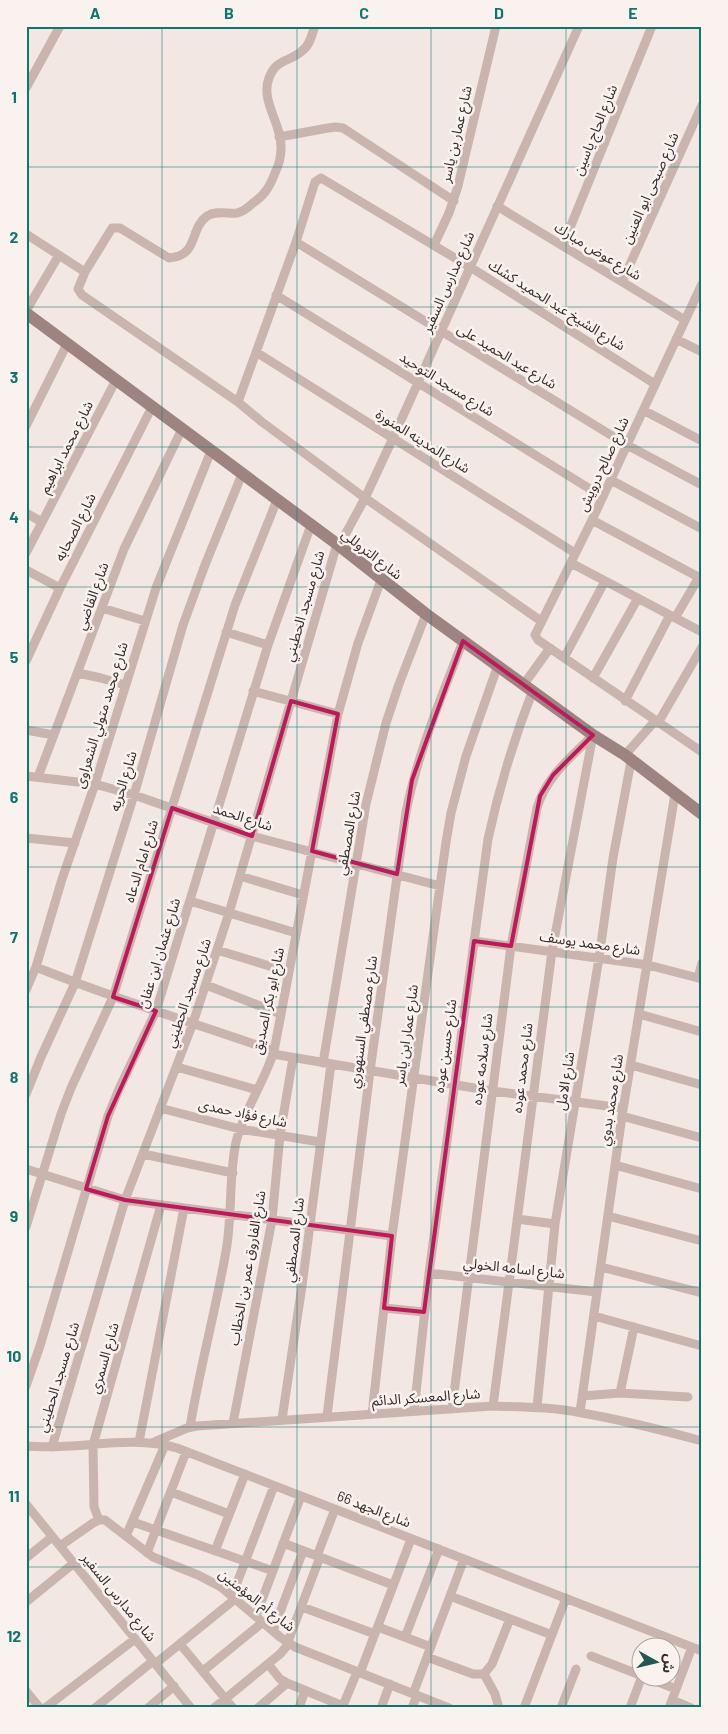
<svg xmlns="http://www.w3.org/2000/svg" width="728" height="1734" font-family="Barlow,'Noto Sans Arabic',sans-serif">
<style>
.lines{fill:none;stroke-linecap:round;stroke-linejoin:round}
.street{stroke:#c9b5ae;stroke-width:9}
.secondary{stroke:#9d8480;stroke-width:12}
.marked{fill:none;stroke:#c2185b;stroke-width:4;stroke-linejoin:round}
.grid{fill:none;stroke:#0f766e;stroke-width:1;stroke-opacity:0.55}
.labels{text-anchor:middle;stroke-width:5;stroke-linejoin:round;paint-order:stroke}
.street-label{font-size:14px;fill:#392d2c;stroke:#f9f2ee}
.neatline{fill:none;stroke:#0f766e;stroke-width:2}
.grid-label{font-size:16px;text-anchor:middle;font-weight:bold;fill:#0f766e}
</style>
<rect width="100%" height="100%" fill="#f2e7e2"/>
<g class="lines">
<!-- street -->
<path class="street" d="M315,26c-3,8 -5,19 -12,24 -12,12 -27,8 -34,28 -9,23 13,46 12,70 0,8 -2,17 -6,25 -5,13 -10,22 -22,30 -4,4 -11,9 -16,10 -9,1 -21,-3 -30,3 -18,13 -8,40 -38,42l-49,-30h-8l-27,44 -7,17 4,6 156,107 24,20 103,76 176,123
M26,88l34,-62
M279,137l49,-9 8,-1 7,1 111,73
M497,206l188,114
M26,234l59,38
M296,242l331,203 75,40
M434,245l15,-32 9,-27 38,-160
M563,245l89,-219
M622,282l80,-177
M702,284l-110,236 -57,115 3,5 164,112
M276,295l327,202
M26,311l33,-56
M676,339l26,13
M256,352l319,201
M238,402l58,-160 19,-60 6,-4 149,89 185,117
M643,410l59,31
M26,426l41,-82
M611,480l91,49
M26,513l16,9
M592,520l110,59
M339,546l26,-48 28,-60 186,-412
M26,553l90,-173
M571,563l131,69
M26,570l34,18
M102,608l43,13
M675,618l24,-41
M226,632l42,13
M564,658l41,-77
M26,661l34,-73 92,-181
M78,673l23,5 24,7
M593,678l45,-80
M524,684l26,-36
M253,691l85,23
M625,701l45,-86
M658,723l44,-76
M26,730l28,5
M625,755l30,-34
M26,776l69,8 39,11 118,41 188,50
M38,777l86,-228 58,-120
M26,838l49,5
M240,876l63,19
M190,901l106,32
M474,941l174,24 54,14
M217,950l72,22
M36,967c78,32 158,56 238,84
M698,978l4,-15
M206,985l75,29
M26,990l10,-23 26,-88 33,-95 61,-196 55,-137
M639,1014l63,18
M273,1054l219,37 131,17
M323,1063l43,-259 20,-81 13,-39 27,-70
M631,1065l71,20
M177,1067l80,23
M26,1094l15,-37 34,-74 59,-188 49,-170 22,-60 37,-91
M160,1108l80,21 80,13
M622,1116l80,22
M143,1154l90,19
M615,1165l87,24
M26,1169l99,31 267,36
M608,1216l94,25
M517,1219l38,5
M26,1227l35,-113 10,-26 42,-91 122,-392 42,-105
M601,1267l101,26
M429,1273l168,19
M384,1308l40,4
M594,1316l108,30
M26,1386l14,-40 68,-230 11,-27 37,-78 112,-366 43,-120
M620,1393l14,-66
M582,1396l38,-3 68,4
M493,1406l59,-455 41,-216
M537,1407l18,-183 44,-266 14,-100 18,-97
M452,1409l59,-463 26,-138c9,-31 34,-51 56,-73
M414,1411l15,-138 59,-434c11,-51 26,-100 45,-149
M580,1412l42,-296 53,-322
M372,1414l20,-178 54,-394 5,-29 15,-57 32,-91
M327,1416l43,-345 36,-259c12,-60 35,-114 57,-171
M282,1419l20,-133 29,-222
M233,1423l39,-203 8,-85 13,-77
M190,1427c10,-61 27,-121 37,-182 5,-34 2,-70 9,-103 8,-32 28,-59 38,-91l64,-337 20,-71 23,-63
M139,1442l45,-234
M152,1443l35,-15 10,-2 296,-20c30,1 60,1 89,7 40,7 80,17 120,28
M26,1446c50,5 102,-12 151,2l525,203
M52,1447l73,-247 68,-177 36,-110 108,-369
M171,1492l58,22
M26,1504l165,204
M99,1520l-5,-13 -1,-62 68,-240
M133,1522l140,49
M126,1536l39,-91
M283,1543l110,42
M60,1546l33,-23 6,-3h6l48,37 45,18 23,12 59,50 15,10 154,61
M215,1551l30,-77
M147,1553l39,-101
M317,1556l18,-47
M26,1558l26,-21
M232,1596l42,-110
M450,1596l102,39
M26,1602l48,-39
M302,1607l73,27
M256,1616l45,-120
M378,1627l53,20
M273,1631l30,-80
M405,1637l34,-88
M180,1644l53,64
M591,1656l49,19
M427,1657l46,17h11l8,-10 18,-45
M155,1664l80,-65
M268,1664l12,15 7,4 56,23
M203,1671l60,-49
M360,1673l51,-134
M484,1674l11,20 4,14
M643,1676l33,13
M26,1691l14,17
M413,1694l51,-135
M672,1700l19,8
M45,1708l90,-69
M95,1708l58,-47
M148,1708l26,-22
M214,1708l66,-54 6,-7 34,-90
M258,1708l29,-25
M299,1708l6,-18
M342,1708l15,-36
M381,1708l9,-24
M412,1708l5,-13
M524,1708l42,-110
M561,1708l15,-39
M630,1708l12,-32
M669,1708l23,-61"/>
<!-- secondary -->
<path class="secondary" d="M26,313l311,231 89,70 167,121 32,20 77,59"/>
</g>
<!-- marked area -->
<path class="marked" d="M463,641l130,94 -40,40 -13,21 -29,150 -37,-5 -50,371 -40,-4 8,-72 -267,-36 -39,-11 22,-73 48,-105 -43,-14 59,-189 80,28 39,-135 47,13 -26,137 85,23 15,-94z"/>
<!-- grid -->
<path class="grid" d="M162,26v1682M297,26v1682M431,26v1682M566,26v1682M26,167h676M26,307h676M26,447h676M26,587h676M26,727h676M26,867h676M26,1007h676M26,1147h676M26,1287h676M26,1427h676M26,1567h676"/>
<g class="labels">
<!-- street labels -->
<g class="street-label">
<text transform="translate(595 130) rotate(-68)" y="5">شارع الحاج ياسين</text>
<text transform="translate(456 134) rotate(-77)" y="5">شارع عمار بن ياسر</text>
<text transform="translate(650 188) rotate(-66)" y="5">شارع صبحى ابو العنين</text>
<text transform="translate(598 251) rotate(31)" y="5">شارع عوض مبارك</text>
<text transform="translate(448 282) rotate(-66)" y="5">شارع مدارس السفير</text>
<text transform="translate(557 305) rotate(32)" y="5">شارع الشيخ عبد الحميد كشك</text>
<text transform="translate(507 356) rotate(31)" y="5">شارع عبد الحميد على</text>
<text transform="translate(447 384) rotate(32)" y="5">شارع مسجد التوحيد</text>
<text transform="translate(423 441) rotate(32)" y="5">شارع المدينه المنورة</text>
<text transform="translate(66 447) rotate(-63)" y="5">شارع محمد ابراهيم</text>
<text transform="translate(603 464) rotate(-65)" y="5">شارع صالح درويش</text>
<text transform="translate(75 527) rotate(-63)" y="5">شارع الصحابه</text>
<text transform="translate(372 554) rotate(38)" y="5">شارع التروللي</text>
<text transform="translate(92 596) rotate(-70)" y="5">شارع القاضي</text>
<text transform="translate(304 606) rotate(-74)" y="5">شارع مسجد الحطيني</text>
<text transform="translate(101 715) rotate(-73)" y="5">شارع محمد متولي الشعراوى</text>
<text transform="translate(123 781) rotate(-73)" y="5">شارع الحريه</text>
<text transform="translate(243 817) rotate(18)" y="5">شارع الحمد</text>
<text transform="translate(348 833) rotate(-80)" y="5">شارع المصطفي</text>
<text transform="translate(141 861) rotate(-73)" y="5">شارع امام الدعاه</text>
<text transform="translate(590 943) rotate(8)" y="5">شارع محمد يوسف</text>
<text transform="translate(159 953) rotate(-73)" y="5">شارع عثمان ابن عفان</text>
<text transform="translate(188 993) rotate(-71)" y="5">شارع مسجد الحطيني</text>
<text transform="translate(268 1001) rotate(-78)" y="5">شارع ابو بكر الصديق</text>
<text transform="translate(363 1022) rotate(-82)" y="5">شارع مصطفي السنهوري</text>
<text transform="translate(406 1035) rotate(-82)" y="5">شارع عمار ابن ياسر</text>
<text transform="translate(445 1046) rotate(-82)" y="5">شارع حسين عوده</text>
<text transform="translate(482 1059) rotate(-83)" y="5">شارع سلامه عوده</text>
<text transform="translate(522 1068) rotate(-83)" y="5">شارع محمد عوده</text>
<text transform="translate(565 1081) rotate(-81)" y="5">شارع الامل</text>
<text transform="translate(611 1100) rotate(-81)" y="5">شارع محمد بدوي</text>
<text transform="translate(243 1113) rotate(12)" y="5">شارع فؤاد حمدى</text>
<text transform="translate(294 1240) rotate(-83)" y="5">شارع المصطفي</text>
<text transform="translate(247 1268) rotate(-80)" y="5">شارع الفاروق عمر بن الخطاب</text>
<text transform="translate(514 1268) rotate(6)" y="5">شارع اسامه الخولي</text>
<text transform="translate(104 1358) rotate(-74)" y="5">شارع السمري</text>
<text transform="translate(58 1377) rotate(-73)" y="5">شارع مسجد الحطيني</text>
<text transform="translate(426 1397) rotate(-4)" y="5">شارع المعسكر الدائم</text>
<text transform="translate(374 1509) rotate(21)" y="5">شارع الجهد 66</text>
<text transform="translate(119 1597) rotate(51)" y="5">شارع مدارس السفير</text>
<text transform="translate(257 1600) rotate(38)" y="5">شارع أم المؤمنين</text>
</g>
</g>
<!-- border -->
<rect width="728" height="1734" fill="none" stroke="#f9f2ee" stroke-width="55"/>
<!-- north arrow -->
<g transform="translate(656 1662) rotate(98)"><circle r="24" fill="#f9f2ee" stroke="#aca3a0"/>
<path d="M0-4L9 19L0 12L-9 19Z" fill="#255750"/>
<text y="-8" font-size="14" font-weight="bold" text-anchor="middle" fill="#392d2c">ش</text>
</g>
<rect x="28" y="28" width="672" height="1678" class="neatline"/>
<g class="grid-label">
<text x="95" y="19">A</text>
<text x="229" y="19">B</text>
<text x="364" y="19">C</text>
<text x="499" y="19">D</text>
<text x="633" y="19">E</text>
<text x="14" y="103">1</text>
<text x="14" y="243">2</text>
<text x="14" y="383">3</text>
<text x="14" y="523">4</text>
<text x="14" y="663">5</text>
<text x="14" y="803">6</text>
<text x="14" y="943">7</text>
<text x="14" y="1083">8</text>
<text x="14" y="1222">9</text>
<text x="14" y="1362">10</text>
<text x="14" y="1502">11</text>
<text x="14" y="1642">12</text>
</g>
</svg>
